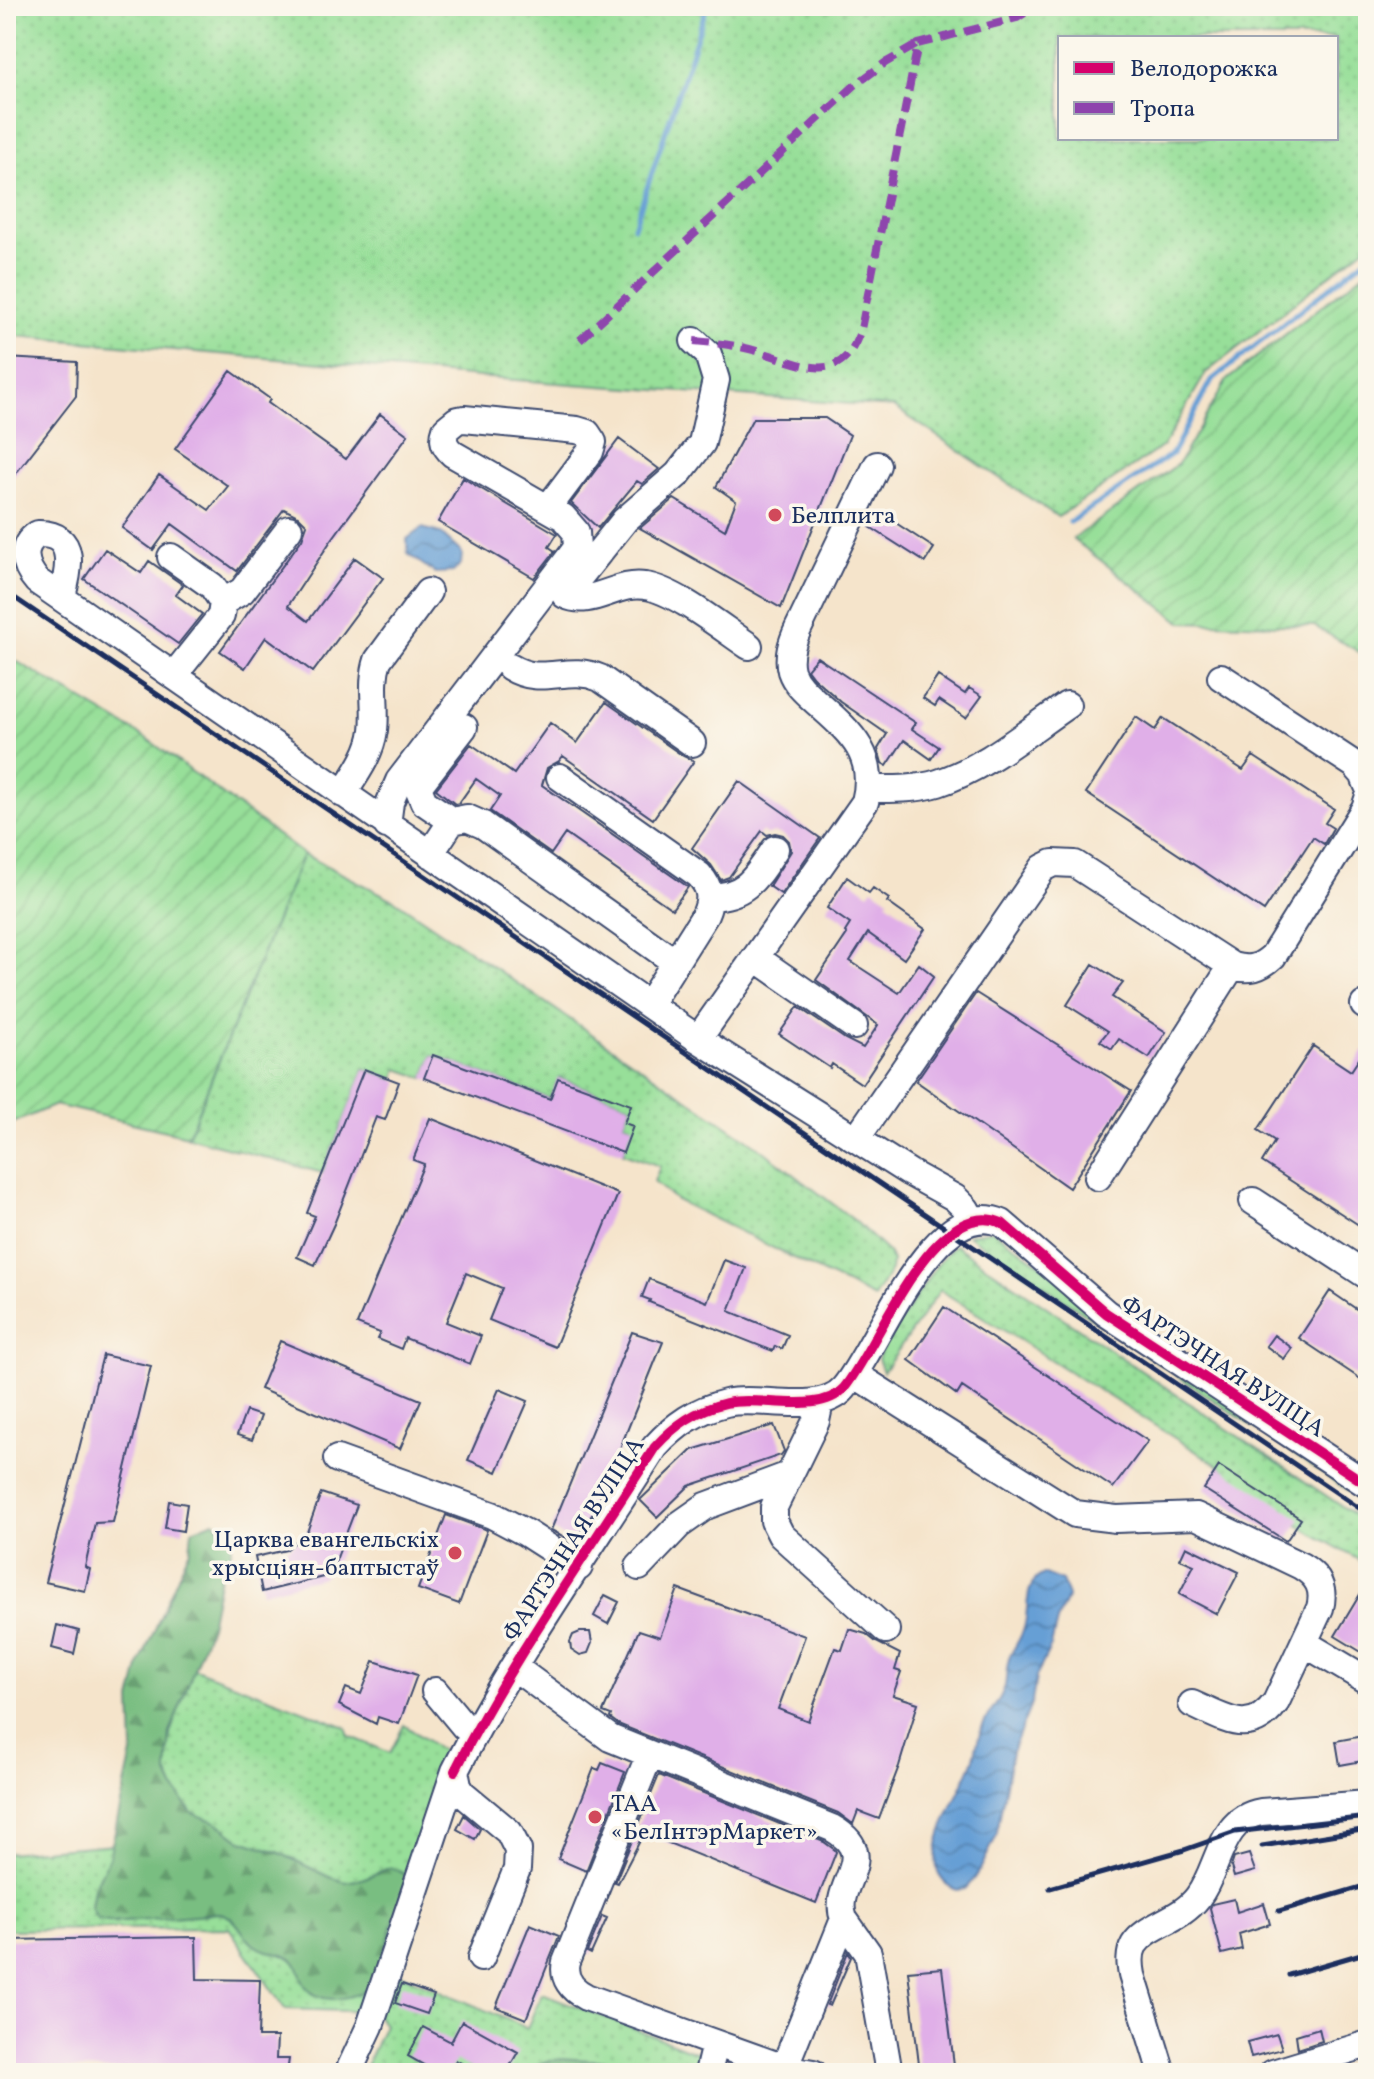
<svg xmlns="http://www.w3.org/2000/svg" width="1374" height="2079" font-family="Vollkorn,serif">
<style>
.grass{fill:url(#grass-dots);stroke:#59877c;stroke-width:2;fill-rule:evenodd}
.forest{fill:url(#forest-firs);stroke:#4a7670;stroke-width:2}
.garden{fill:url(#garden-furrows);stroke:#59877c;stroke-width:2}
.water{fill:url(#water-waves);stroke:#40679a;stroke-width:2}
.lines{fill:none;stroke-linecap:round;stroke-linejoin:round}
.stream{stroke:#669fd5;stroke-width:5}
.building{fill:#e0afe8}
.minor-casing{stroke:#3c4a6e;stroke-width:30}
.minor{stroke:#fff;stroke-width:26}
.rail{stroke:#1b2f5e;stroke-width:5}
.quiet{stroke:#8e44ad;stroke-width:8;stroke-dasharray:16 8;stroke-linecap:butt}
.cycleway-casing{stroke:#fbf7ec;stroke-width:15}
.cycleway{stroke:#d6006c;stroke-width:10}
.poi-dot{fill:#d1495b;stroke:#fbf7ec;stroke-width:3}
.labels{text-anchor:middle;stroke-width:7;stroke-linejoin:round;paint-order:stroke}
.poi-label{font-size:24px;fill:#1b2f5e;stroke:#fbf7ec;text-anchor:start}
.street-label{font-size:24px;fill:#1b2f5e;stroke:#fbf7ec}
</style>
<defs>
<pattern id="grass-dots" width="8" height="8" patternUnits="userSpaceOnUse" patternTransform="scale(2)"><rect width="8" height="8" fill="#97df99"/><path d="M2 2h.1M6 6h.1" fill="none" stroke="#82c086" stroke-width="1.8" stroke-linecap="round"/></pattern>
<pattern id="forest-firs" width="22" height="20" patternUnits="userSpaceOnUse" patternTransform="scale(2)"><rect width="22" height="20" fill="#79be81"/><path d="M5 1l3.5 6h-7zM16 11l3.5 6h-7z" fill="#629b6d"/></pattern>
<pattern id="garden-furrows" width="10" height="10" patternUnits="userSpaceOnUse" patternTransform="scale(2)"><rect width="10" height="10" fill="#97df99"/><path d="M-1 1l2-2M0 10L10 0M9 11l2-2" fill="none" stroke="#82c086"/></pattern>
<pattern id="water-waves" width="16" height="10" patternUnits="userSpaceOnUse" patternTransform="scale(2)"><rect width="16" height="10" fill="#669fd5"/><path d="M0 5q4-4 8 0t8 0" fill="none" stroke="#5382b0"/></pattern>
</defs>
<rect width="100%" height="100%" fill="#fbf7ec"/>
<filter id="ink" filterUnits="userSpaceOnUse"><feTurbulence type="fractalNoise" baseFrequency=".0125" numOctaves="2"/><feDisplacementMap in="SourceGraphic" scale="16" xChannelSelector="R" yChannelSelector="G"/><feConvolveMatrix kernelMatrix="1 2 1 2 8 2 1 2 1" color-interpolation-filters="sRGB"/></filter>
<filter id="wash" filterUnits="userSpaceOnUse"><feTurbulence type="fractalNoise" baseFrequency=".006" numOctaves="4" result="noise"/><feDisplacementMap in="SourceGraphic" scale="32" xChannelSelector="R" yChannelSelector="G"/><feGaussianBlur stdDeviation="1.8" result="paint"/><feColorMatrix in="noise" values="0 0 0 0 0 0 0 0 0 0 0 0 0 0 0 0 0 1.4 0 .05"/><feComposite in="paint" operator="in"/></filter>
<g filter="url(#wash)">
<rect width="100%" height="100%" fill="#f5e4cb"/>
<!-- grass -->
<path class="grass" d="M6,6h1362v239l-162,128 -43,73 -105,71 -164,-110 -393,-28 -495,-44zM1060,38h276v100h-276z
M303,854l93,47 365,248 94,72 33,31 4,9 -1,9 -17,28 -198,-98 -22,-18 6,-16 -37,-13 9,-27 -8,-3 7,-18 -72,-27 -9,21 -117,-44 -9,23 -26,-9 -4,11 -30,-11 -41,104 -135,-36z
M992,1230l376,264v10l-400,-269z
M955,1245l413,279v41l-71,-40 -78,-59 -279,-176 -57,82 -5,-13 4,-10 57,-87z
M154,1653l192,74 3,9 41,17 14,-28 44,30 -34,105 -16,113 129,55 15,-35 159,61 -4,19h-334l21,-48 -10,-13 -89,-3 -56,-81 -223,2v-77l146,-12z"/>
<!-- forest -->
<path class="forest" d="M214,1521l17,16v21l-11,18 -10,50 -40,107 -3,39 7,16 18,25 24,9 23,17 39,13 51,25 16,5 17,-3 29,-12 13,7 2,6 -31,104c-17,13 -51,24 -68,4 -8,-8 -5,-19 -13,-27 -10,-10 -28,-7 -40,-16 -14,-11 -15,-28 -35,-32l-106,9 -16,-3 -6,-12 3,-19 15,-30 24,-109 -2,-49 9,-37 50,-114 2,-19z
M563,2058c24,3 92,2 107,15h-148l22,-11z"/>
<!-- garden -->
<path class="garden" d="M1368,270v387l-54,-31 -133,-4 -108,-83 105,-75 49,-84z
M6,655l140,83 157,116 -115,282 -133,-31 -49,21z"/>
<!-- water -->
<path class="water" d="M422,528l18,5 22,20 -1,11 -8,8 -18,1 -27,-19 -1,-15z
M1044,1574l18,7 6,15 -11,25 -6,25 -15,31 -4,25 -20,50 -16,85 -19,39 -12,13 -8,1c-52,-19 9,-103 17,-132 3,-12 4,-23 10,-35 7,-12 17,-23 21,-37 2,-10 1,-21 5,-30 5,-10 11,-18 14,-28 6,-19 -2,-44 20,-54z"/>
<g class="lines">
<!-- stream -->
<path class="stream" d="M634,227l73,-221
M1070,522l102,-68 40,-74 156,-123"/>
</g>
<g id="blocks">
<!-- building -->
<path class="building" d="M6,358l71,4 -1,34 -70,90z
M231,371l39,28 -2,4 78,56 34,-45 28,21 -78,107 -42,64 20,15 47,-63 28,20 -70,94 -47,-35 -21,31 -25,-17 82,-112 5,-14 -9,-9 -14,-7 -47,62 -65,-47 -19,26 -31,-22 37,-53 50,35 19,-24 -53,-37z
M753,418h72l25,17 -69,173 -141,-80 34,-29 51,31 11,-29 -20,-14z
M619,439l40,30 -17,15 -5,-3 -39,47 -27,-25z
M463,478l94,56 -8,13 6,4 -21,27 -96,-56z
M879,512l55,36 -9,14 -55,-35z
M105,549l36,24 8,-12 34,24 -7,10 26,19 -24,30 -94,-65z
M817,657l99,66 -4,6 27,18 -8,12 -27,-19 -17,26 -5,-3 -4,-14 9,-15 -46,-32 -28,-25 -6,-8z
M938,676l27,18 4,-6 13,8 -16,22 -27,-18 -4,6 -12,-8z
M606,702l77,54 11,5 -41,58 -90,-63 -4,5 -12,7 -5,17 146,102 -16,22 -107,-75 -14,20 -61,-43 10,-15 -24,-17 -17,24 -4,1 -19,-15 35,-45 43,30 36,-51 27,20z
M1136,717l19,13 8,-12 80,52 10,-14 81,53 -9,14 8,5 -9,16 -11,-7 -49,74 -178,-118z
M739,781l81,57 -39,56 -12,-8 22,-35 -2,-10 -6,-6 -8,-2 -8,2 -5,-4 -33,46 -8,3 -10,-15 -19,-17z
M847,877l22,16 4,-5 16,11 -2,3 38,27 -21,30 -36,-26 -18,28 49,32 20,-29 15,12 -72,108 -30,-20 -2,4 -51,-34 19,-27 47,32 18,9 15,-23 -62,-45 31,-46 -2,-2 5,-8 -23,-16z
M1093,964l30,19 -11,14 54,35 -17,26 -30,-19 -7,10 -12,-8 8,-10 -41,-26z
M976,993l155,98 -62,97 -153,-107z
M1368,1045v186l-106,-69 13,-21 -17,-11 55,-84 38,25z
M433,1055l117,44 8,-21 73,27 -7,18 9,3 -10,27 -199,-75z
M364,1069l35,13 -14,38 -9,-3 -42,107 -19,41 -18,-8 18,-41 -8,-3z
M430,1118l188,76 -63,153 -66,-27 13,-32 -36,-15 -20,49 35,14 -11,28 -65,-26 -4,11 -24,-10 3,-6 -23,-9 67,-160 -11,-4z
M724,1260l22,8 -17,43 59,24 -6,14 -7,-3 -2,5 -124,-49 1,-2 -8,-3 7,-18 58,23z
M1330,1291l38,26v67l-69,-46z
M944,1307l204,134 -35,47 -151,-101 -5,8 -48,-35z
M632,1332l31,10 -68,168 -21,32 -23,-12z
M1274,1335l18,13 -8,11 -18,-13z
M280,1341l141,59 -21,49 -140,-60z
M103,1355l48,11 -38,156 -18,1 -10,44 5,2 -5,22 -40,-9z
M499,1389l29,12 -31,71 -29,-12z
M246,1411l15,5 -9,24 -15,-5z
M774,1425l10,26 -3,4 -92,31 -32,31 -17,-17 52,-50z
M1219,1466l82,53 -15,22 -82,-52z
M321,1493l36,12 -24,63 -10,9 -61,15 -7,-35 31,-7 21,-18z
M169,1501l18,3 -4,27 -18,-3z
M446,1515l41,15 -28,74 -41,-15z
M1186,1546l53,26 -22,42 -38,-20 15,-29 -14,-6z
M1368,1581v75l-33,-20z
M678,1589l127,47 -27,73 30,12 27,-73 7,2 7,-21 17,5 10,8 24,12 -5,16 6,2 -8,23 25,8 -19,63 -20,53 -21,-8 -5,13 -15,-11 -220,-89 -8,-6 1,-3 -8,-3 36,-82 21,7z
M605,1595l14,7 -11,22 -14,-8z
M57,1625l22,6 -5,23 -22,-6z
M580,1632h10l2,11 -4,10 -8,2 -9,-6 -1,-7 3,-7z
M374,1661l43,14 -18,49 -21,-7 -2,7 -37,-19 7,-17 15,6z
M1368,1735v25l-28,5 -4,-24z
M602,1763l23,9 -39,99 -28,-12 36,-91 5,2z
M659,1775l165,67 11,8 1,2 -20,51 -172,-70 -26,50 -3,-1z
M464,1815l16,14 -5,10 -18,-10z
M1249,1854l6,17 -21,6 -3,-10 3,-9z
M1234,1899l3,13 27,-9 6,21 -31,10 3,15 -20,5 -12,-46 2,-4z
M602,1916l5,2 -16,36 -4,-2z
M530,1924l29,12 -33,83 -30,-12z
M196,1937l1,42 63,1 -2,57h19l-1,22h13l-2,14 -281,-5v-128z
M848,1952l3,5 -21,49 -3,-1z
M942,1968l13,105h-35l-12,-102z
M402,1984l32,11 -7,19 -32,-11z
M462,2021l56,31 -12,21h-27l-23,-13 -7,13h-11l-30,-17 15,-29 28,15z
M1319,2028l3,13 -24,8 -2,-14z
M1277,2034l5,15 -31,8 -4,-15z"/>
</g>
</g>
<g filter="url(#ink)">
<use href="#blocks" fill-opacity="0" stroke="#3c4a6e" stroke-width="2"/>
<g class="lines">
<!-- minor casing -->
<g class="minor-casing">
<path id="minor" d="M171,557l41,29 11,16 -2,14 -47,59
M568,591l57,-71 53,-46 24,-31 14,-63 -8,-26 -14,-13
M565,595c27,13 52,-14 80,-9 30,4 77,42 104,60
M62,596c7,-25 16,-63 -24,-62 -19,12 -14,32 -1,47l661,458 212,134 45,25 11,11 6,11
M223,602l19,-11 47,-62
M510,667c32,20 57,-3 90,11l92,65
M1221,677l134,88 8,9 5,12
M560,777l139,98c12,13 13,24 6,40l-56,89
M869,789c23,0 46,1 69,-6 47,-15 89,-51 129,-78
M343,794c13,-20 28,-40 31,-64 3,-24 -4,-46 4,-70l50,-68
M452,821l15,-3 16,7 192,137
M387,825l3,-23 9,-21 178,-233 -1,-16 -13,-15 -110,-63c-9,-8 -11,-14 -7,-25l11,-9 7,-1 113,11 10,3 6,9 -3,10 -42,56
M430,854l22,-33 -28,-19 -5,-12 1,-6 44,-57
M710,897c37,-1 46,-20 65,-48
M756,958l98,68
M1364,1005l4,2
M698,1039l167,-237c13,-50 -18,-72 -51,-102 -9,-8 -19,-17 -23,-29 -4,-15 1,-29 7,-42l79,-164
M856,1139l187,-271 10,-5 22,1 157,102c18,5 28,2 41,-10l92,-148 3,-9
M1098,1177l134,-211
M1253,1201l115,75
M854,1374l221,140 41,5 80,-3 105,50c17,10 24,23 19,42l-44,94c-26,36 -51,16 -84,2
M820,1402l-4,19 -42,86v14l7,14 105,95
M337,1459l155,56 34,18 53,34
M639,1567l40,-42 27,-19 83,-31
M1304,1643l64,38
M514,1667l96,71 222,90c51,29 -2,56 12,91l-60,149
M435,1691l29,35 10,8
M649,1756l-83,206c-4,16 6,28 20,35l198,71 29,5
M455,1771l3,15 4,7 47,39 9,18 -1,19 -36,89
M844,1919l24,34 21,120
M348,2073l22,-47 85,-255c57,-113 132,-217 200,-324 20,-22 41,-37 71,-44 33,-8 94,13 118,-15 34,-40 89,-195 158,-165l104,90 262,172
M708,2073l7,-29
M1162,2073l-30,-98c-2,-11 -3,-21 2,-30 12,-20 46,-24 64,-48 22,-29 21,-78 63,-85l107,-8
M1273,2073l95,-29"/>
</g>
<!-- minor -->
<use href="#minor" class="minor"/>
<!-- rail -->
<path class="rail" d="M6,592l1362,922
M1262,1846l106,-17
M1050,1888l134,-38 51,-18 133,-15
M1279,1911l89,-26
M1289,1975l79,-23"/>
<!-- quiet -->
<path class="quiet" d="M580,340l274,-254 31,-23 33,-19
M694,341c21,2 42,4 63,10 44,12 84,39 104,-22l57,-285 99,-26 19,-12"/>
<!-- cycleway casing -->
<g class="cycleway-casing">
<path id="cycleway" d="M455,1771c57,-113 132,-217 200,-324 20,-22 41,-37 71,-44 33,-8 94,13 118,-15 34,-40 89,-195 158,-165l104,90 262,172"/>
</g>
<!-- cycleway -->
<use href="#cycleway" class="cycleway"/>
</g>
</g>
<!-- markers -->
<g class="poi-dot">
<circle cx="775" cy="515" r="8"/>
<circle cx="455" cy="1553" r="8"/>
<circle cx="595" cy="1817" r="8"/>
</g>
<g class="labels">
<!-- poi labels -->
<g class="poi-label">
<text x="791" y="523">Белплита</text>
<text x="439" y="1547" text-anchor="end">Царква евангельскіх<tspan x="439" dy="28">хрысціян-баптыстаў</tspan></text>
<text x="611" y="1811">ТАА<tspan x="611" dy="28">«БелІнтэрМаркет»</tspan></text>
</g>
<!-- street labels -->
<g class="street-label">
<text transform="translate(1223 1366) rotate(33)" y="8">ФАРТЭЧНАЯ ВУЛІЦА</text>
<text transform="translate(573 1539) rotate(-57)" y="8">ФАРТЭЧНАЯ ВУЛІЦА</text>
</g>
</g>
<!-- margin -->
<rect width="1374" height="2079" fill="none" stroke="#fbf7ec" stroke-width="32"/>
<!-- legend -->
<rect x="1058" y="36" width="280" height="104" fill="#fbf7ec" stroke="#a1a7b3" stroke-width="2"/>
<rect x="1074" y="62" width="40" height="12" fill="#d6006c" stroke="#a1a7b3" stroke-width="2"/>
<text x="1130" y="76" font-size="24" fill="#1b2f5e">Велодорожка</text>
<rect x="1074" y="102" width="40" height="12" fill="#8e44ad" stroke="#a1a7b3" stroke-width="2"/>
<text x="1130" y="116" font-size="24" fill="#1b2f5e">Тропа</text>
</svg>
